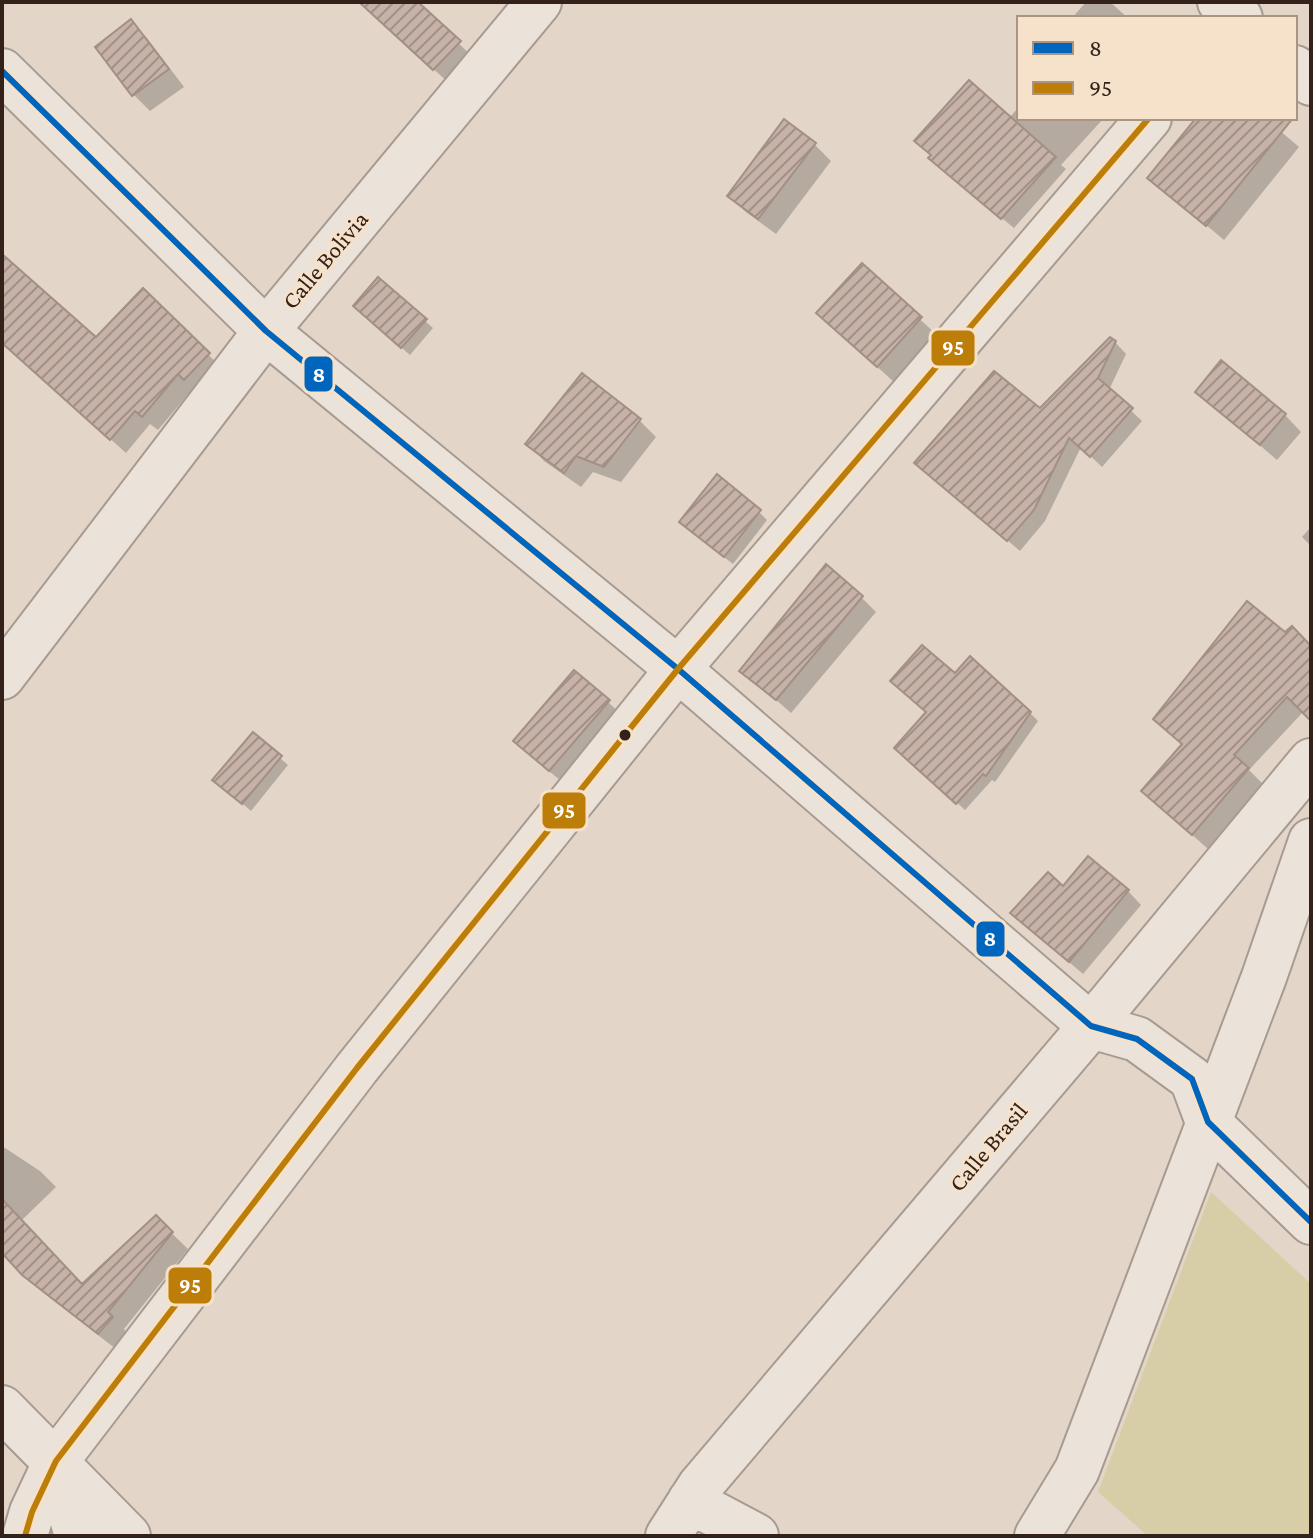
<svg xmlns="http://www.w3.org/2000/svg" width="1313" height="1538" font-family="'Crimson Pro',serif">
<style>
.garden{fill:#d7cea8}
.shadow{fill:#0003}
.building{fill:url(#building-hatch);stroke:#a29087;stroke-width:2}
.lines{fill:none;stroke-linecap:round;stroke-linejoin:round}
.minor-casing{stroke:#a79b91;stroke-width:48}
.minor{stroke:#ebe2d9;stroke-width:44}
.bus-1-casing{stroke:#f6e1ca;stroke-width:12}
.bus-2-casing{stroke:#f6e1ca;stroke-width:12}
.bus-1{stroke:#0065bd;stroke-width:6}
.bus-2{stroke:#bc7e08;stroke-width:6}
.bus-dot{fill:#34221a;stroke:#f6e1ca;stroke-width:3}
.labels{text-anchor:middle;stroke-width:6;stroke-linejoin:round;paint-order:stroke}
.street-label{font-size:24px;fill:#34221a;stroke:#f6e1ca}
.line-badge{stroke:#f6e1ca;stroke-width:3}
.badge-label{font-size:22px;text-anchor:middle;font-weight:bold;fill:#fff}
</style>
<defs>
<pattern id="building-hatch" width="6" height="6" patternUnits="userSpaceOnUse" patternTransform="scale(2)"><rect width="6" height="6" fill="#c7b2a8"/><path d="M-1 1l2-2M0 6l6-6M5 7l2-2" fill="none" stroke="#a29088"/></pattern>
</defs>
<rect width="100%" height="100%" fill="#e3d5c7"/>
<!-- garden -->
<path class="garden" d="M1211,1192l100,92v252h-163l-50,-44z"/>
<!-- shadow -->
<path class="shadow" d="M360,2h55l60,57 -24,26z
M1086,2h24l18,16h-56z
M130,22l17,16 37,49 -34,24 -16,-16 -37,-48z
M1019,107v11h85l-43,47 5,4 -52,59 -72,-59 67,-51z
M1198,118h67l34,29 -75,93 -74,-62z
M815,145l16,16 -55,73 -30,-22 -17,-16z
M2,258l94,82 47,-49 80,78 -23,24 -6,-6 -36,43 -8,-6 -24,29 -124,-111z
M862,266l75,69 -43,47 -59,-53z
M378,280l55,48 -23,27 -47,-41z
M1115,342l11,12 -17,36 33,31 -40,46 -21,-20 -36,74 -25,30 -104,-88 124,-53z
M583,376l57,45 16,16 -35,45 -28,-10 -12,15 -37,-26 -16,-17z
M1198,392l87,23 16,17 -24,28z
M759,512l8,8 -34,44 -44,-34z
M1311,527v19l-9,-9z
M861,597l15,15 -85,101 -49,-43z
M1285,635l26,13v70l-7,-7 -55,59 15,15 -56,64 -65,-58z
M955,676l75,37 8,8 -43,61 -3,-2 -27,30 -60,-55 23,-42z
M608,702l17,16 -58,68 -35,-29z
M253,735l35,30 -37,46 -28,-24z
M1063,889l65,2 13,14 -58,69 -56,-48z
M2,1146l38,25 16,16 -35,34 61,65 74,-68 32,31 -64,80 4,6 -12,14 -75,-58 -39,-41z"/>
<!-- building -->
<path class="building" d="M359,2h59l43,39 -28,29z
M131,19l38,50 -37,27 -37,-49z
M969,80l87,77 -55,62 -73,-61 3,-3 -17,-14z
M1196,118h97l-87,108 -59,-48z
M784,119l32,24 -58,76 -31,-23z
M2,254l94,83 47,-49 67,65 -26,27 -6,-6 -36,43 -7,-6 -25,29 -108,-97z
M862,263l60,54 -45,50 -61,-54z
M378,277l49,42 -26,29 -48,-42z
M1110,337l6,4 -18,37 35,30 -43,49 -21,-19 -35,72 -27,31 -93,-78 80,-92 46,37z
M1221,360l65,54 -26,31 -65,-53z
M582,373l59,46 -37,48 -28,-11 -12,17 -39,-29z
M717,474l44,36 -37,47 -45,-35z
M826,564l37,32 -87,104 -37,-29z
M1247,601l38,31 7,-6 19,20v75l-24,-24 -53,58 15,13 -57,67 -51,-44 41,-47 -29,-25z
M922,645l33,28 15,-17 61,56 -45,64 -3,-2 -27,30 -62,-56 32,-36 -36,-31z
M574,670l36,30 -61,71 -36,-30z
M253,732l29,24 -40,48 -30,-24z
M1088,856l41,34 -60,72 -59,-49 38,-41 15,14z
M2,1199l80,85 74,-69 17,17 -65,80 5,5 -15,17 -76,-59 -20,-22z"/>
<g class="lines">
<!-- minor casing -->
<g class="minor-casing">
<path id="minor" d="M1220,2l20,16
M1295,68l16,15
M2,71l264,260 412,338 413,357 46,13 55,40 16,43 103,100
M2,677l264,-346 273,-329
M2,1408l126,128
M57,1465l20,71
M690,1501l66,35
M25,1536l7,-24 24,-51 301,-393 321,-399 471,-551
M668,1536l32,-50 391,-460 220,-265
M1037,1536l40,-66 187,-493 47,-136"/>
</g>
<!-- minor -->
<use href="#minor" class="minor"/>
<!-- bus-1 casing -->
<g class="bus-1-casing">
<path id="bus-1" d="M2,71l264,260 412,338 413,357 46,13 55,40 16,43 103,100"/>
</g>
<!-- bus-2 casing -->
<g class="bus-2-casing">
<path id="bus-2" d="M25,1536l7,-24 24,-51 301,-393 321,-399 471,-551"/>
</g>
<!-- bus-1 -->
<use href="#bus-1" class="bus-1"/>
<!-- bus-2 -->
<use href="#bus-2" class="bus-2"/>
</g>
<!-- markers -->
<circle class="bus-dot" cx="625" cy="735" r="7"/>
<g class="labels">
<!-- street labels -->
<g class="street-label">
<text transform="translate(325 260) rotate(-50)" y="8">Calle Bolivia</text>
<text transform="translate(988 1147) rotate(-50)" y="8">Calle Brasil</text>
</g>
</g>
<g class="line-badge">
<rect x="930" y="329" width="46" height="38" rx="8" fill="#bc7e08"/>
<rect x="303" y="355" width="31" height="38" rx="8" fill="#0065bd"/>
<rect x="541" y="791" width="46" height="39" rx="8" fill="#bc7e08"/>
<rect x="975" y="920" width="31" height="38" rx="8" fill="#0065bd"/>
<rect x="167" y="1266" width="46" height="39" rx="8" fill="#bc7e08"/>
</g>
<g class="badge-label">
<text x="953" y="355">95</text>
<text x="319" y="382">8</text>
<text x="564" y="818">95</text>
<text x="990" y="946">8</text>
<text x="190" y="1293">95</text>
</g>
<!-- border -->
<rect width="1313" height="1538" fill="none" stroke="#34221a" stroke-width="8"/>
<!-- legend -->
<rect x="1017" y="16" width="280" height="104" fill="#f6e1ca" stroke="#a89584" stroke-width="2"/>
<rect x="1033" y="42" width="40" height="12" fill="#0065bd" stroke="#a89584" stroke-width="2"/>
<text x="1089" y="56" font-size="24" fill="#34221a">8</text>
<rect x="1033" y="82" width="40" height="12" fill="#bc7e08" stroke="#a89584" stroke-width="2"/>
<text x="1089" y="96" font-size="24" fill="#34221a">95</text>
</svg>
